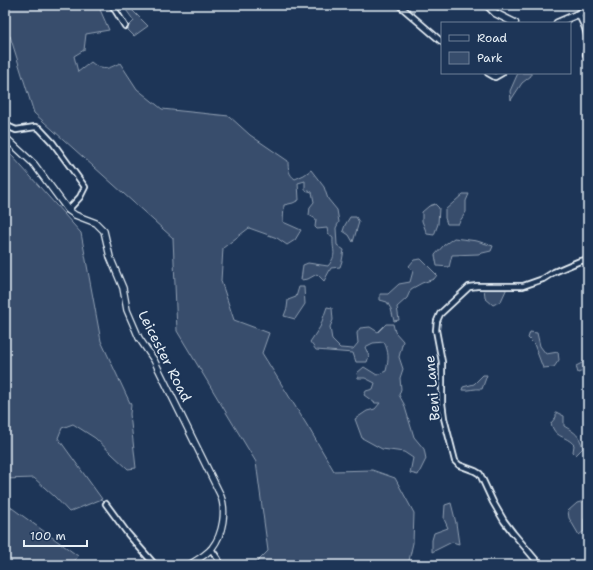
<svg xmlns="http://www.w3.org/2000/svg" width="593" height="570" font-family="'Shantell Sans',sans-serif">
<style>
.green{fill:#374d6c;stroke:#909fb2}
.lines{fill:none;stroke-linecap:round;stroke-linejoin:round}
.minor-casing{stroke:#e8f1f8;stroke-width:8}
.tertiary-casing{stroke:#e8f1f8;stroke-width:8}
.secondary-casing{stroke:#e8f1f8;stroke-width:9}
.minor{stroke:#1d3557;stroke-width:4.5}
.tertiary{stroke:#1d3557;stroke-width:5.5}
.secondary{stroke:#1d3557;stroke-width:6}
.labels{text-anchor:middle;stroke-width:4;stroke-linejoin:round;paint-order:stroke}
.street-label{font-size:14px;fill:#e8f1f8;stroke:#1d3557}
</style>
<rect width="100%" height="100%" fill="#1d3557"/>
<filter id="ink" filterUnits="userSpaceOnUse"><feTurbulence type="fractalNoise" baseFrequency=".025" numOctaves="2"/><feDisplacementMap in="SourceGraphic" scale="8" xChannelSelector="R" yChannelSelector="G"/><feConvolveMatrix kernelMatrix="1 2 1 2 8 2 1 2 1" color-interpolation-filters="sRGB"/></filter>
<g filter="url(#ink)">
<!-- green -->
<path class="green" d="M5,5h93l11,25 -23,4 -2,16 -10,6 4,16 13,-10c12,10 16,7 29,1l17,26 25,20 67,7 21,19 38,26c0,8 1,14 7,18l9,-4 7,-5 13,17 4,12 9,11 2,12 -3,6 1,17 7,5 -2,11 -2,6 -9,1 -7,13 -7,-7 -9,5 -7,1 2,-15 5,-2 20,3c10,-12 4,-15 5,-28l-5,-4 -1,-6 -10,1 -2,-2 1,-8 -7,-4 1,-8 4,-5 -2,-10 -7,-2v-9l-7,2 1,17 -6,3 -9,2 -1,17 18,8 -6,10 -8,5 -10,-7 -28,-10 -26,20 -2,33 13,39 35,13 -7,20 48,77 24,41 38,-1 23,8 19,35 -1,30 -5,22h-154l14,-14 -12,-89 -79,-131 -4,-93 -139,-125 -24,-77 -5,-2z
M127,5h2l3,5 16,16 -14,10 -6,-6v-3l6,-6 -10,-14z
M518,73h13v3l-9,7 -11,17 -1,-9z
M5,148l76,85 20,108 30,64 -1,9 6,54 -8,1 -33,-31 -22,-14 -11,4 -4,10 44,61 -33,13 -14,-15 -21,-19 -29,1z
M463,194h6l-3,7v11l-8,12h-11l-2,-6v-8z
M435,204l4,4 -1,16 -4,11 -7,-1 -5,-13v-9l7,-6z
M350,217h6l3,5 -6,20 -4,-7 -6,-4 2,-6z
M454,238l23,3 16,5 -2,5 -13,3 -26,1 -3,12 -12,-1 -2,-11 9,-10z
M421,259l16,16 -3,4 -12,4 -11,6 -4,9 -10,9 2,13 -5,1 -3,-12 -4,-7 -7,-2v-6h8l11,-10 11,-2 3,-11 -4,-5 5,-6z
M508,286l-7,15 -8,4 -8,-7 -1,-11z
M299,287h5l1,17 -10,15 -11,-3 3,-8 1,-8 8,-3z
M327,307l5,1 1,12 -3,7 2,13 8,8 13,1 5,-6 -1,-10 3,-5 10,-1 8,5 8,-8h7l2,8 8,9 -4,16 4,12 -3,9 1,11 -2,6 5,9 10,33 10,12 2,10 -8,16 -8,-2 3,-15 -9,-6 -22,-3 -20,-11 -7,-19 12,-8 8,-2 5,-6h-5l-11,-8 2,-4 7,-2 2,-6 -10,-5h-7l-1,-5 7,-6 13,8 9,-4c3,-12 3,-19 -2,-29l-11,1 -8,4 4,9 -2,6h-11l-3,-9 -37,-3 -6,-8 10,-15z
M530,332l7,1 3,13 6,8 12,-2 1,8 -5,7 -11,1 -9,-24 -6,-6z
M588,356v13l-10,4 -2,-7 10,-5z
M483,375h4l-5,14c-7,-1 -14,2 -20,1l1,-3 11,-3z
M556,412l8,4v10c12,7 15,9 19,22l-7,7 -3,-3 1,-7c-8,-10 -19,-6 -23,-22l5,-6z
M588,500v17l-4,2v12l-5,4 -10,-17 -1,-7 9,-8z
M5,503l73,53 -7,9h-66z
M451,503l5,20 3,21 -7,-2 -20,10v-12l2,-7 14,-5 -4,-9 1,-14z"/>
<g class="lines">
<!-- minor casing -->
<g class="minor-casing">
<path id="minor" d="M112,5l13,21
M399,5l43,37
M578,14c8,13 12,25 8,40
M488,73l7,4 7,-4
M5,125l11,5 19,-3 4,1 14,15 32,44 -5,10 -12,13
M106,504l22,30 27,31
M211,549l7,10 1,6
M540,565l-27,-32 -9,-12 -11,-19 -13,-28 -5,-3 -16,-6 -4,-4 -11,-43 -2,-15v-41l-6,-32 1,-9 3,-7 29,-27 8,-1h46l20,-7 11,-7 14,-6 12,-5 8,-1
M583,565l5,-8"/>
</g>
<!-- tertiary casing -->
<g class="tertiary-casing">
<path id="tertiary" d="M5,137l29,27 34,46 7,5 21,8 8,8 6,26 13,31 4,22 12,28 15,22 66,134c7,16 3,40 -8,54 -6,7 -15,12 -23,17"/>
</g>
<!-- secondary casing -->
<g class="secondary-casing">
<path id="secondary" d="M487,5l8,8 20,10
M557,23l21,-9 10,-6"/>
</g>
<!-- minor -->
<use href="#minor" class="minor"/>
<!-- tertiary -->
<use href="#tertiary" class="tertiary"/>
<!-- secondary -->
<use href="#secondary" class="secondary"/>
</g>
</g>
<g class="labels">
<!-- street labels -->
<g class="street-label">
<text transform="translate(165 356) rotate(63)" y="5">Leicester Road</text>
<text transform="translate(432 388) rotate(-95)" y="5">Beni Lane</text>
</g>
</g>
<!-- margin -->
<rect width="593" height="570" fill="none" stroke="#1d3557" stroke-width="20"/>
<rect x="10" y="10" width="573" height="550" fill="none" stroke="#e8f1f8" stroke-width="1.5" filter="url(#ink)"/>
<!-- legend -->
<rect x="441" y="22" width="130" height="52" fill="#1d3557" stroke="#6e8097"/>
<rect x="449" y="35" width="20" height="6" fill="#1d3557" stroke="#6e8097"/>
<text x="477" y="42" font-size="12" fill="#e8f1f8">Road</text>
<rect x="449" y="52" width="20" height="12" fill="#374d6c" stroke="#6e8097"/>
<text x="477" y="62" font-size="12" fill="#e8f1f8">Park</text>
<!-- scale -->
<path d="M24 540v6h63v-6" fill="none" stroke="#e8f1f8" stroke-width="2"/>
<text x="30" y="540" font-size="12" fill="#e8f1f8" stroke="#1d3557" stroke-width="3" paint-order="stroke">100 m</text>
</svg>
